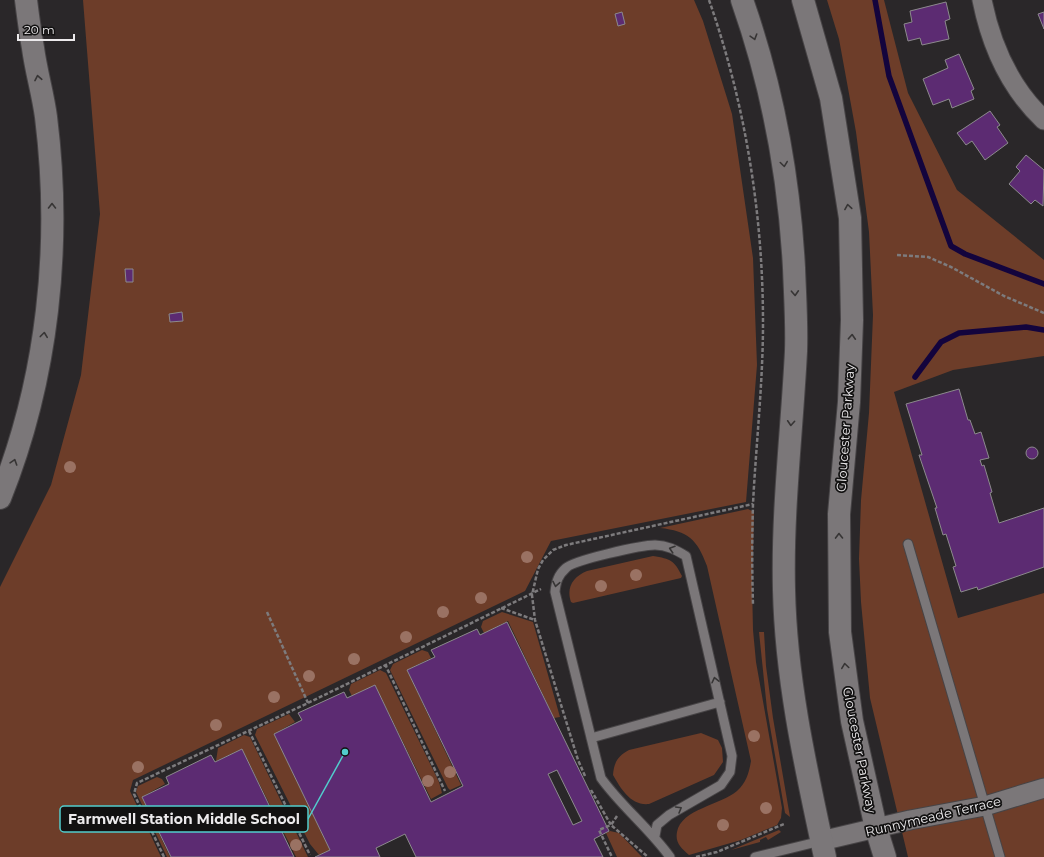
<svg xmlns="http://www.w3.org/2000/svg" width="1044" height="857" font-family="Montserrat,sans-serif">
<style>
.green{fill:#6d3d29}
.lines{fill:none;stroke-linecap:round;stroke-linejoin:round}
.stream{stroke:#13043d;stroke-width:5.5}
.building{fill:#5c2b72;stroke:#8c8a8d;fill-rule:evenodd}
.service-casing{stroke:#474446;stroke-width:11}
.minor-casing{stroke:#474446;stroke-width:21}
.secondary-casing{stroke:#474446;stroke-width:24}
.path{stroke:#7d7b7d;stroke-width:2.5;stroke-dasharray:4 2;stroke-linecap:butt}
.service{stroke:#7b7779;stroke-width:9}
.minor{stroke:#7b7779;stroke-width:19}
.secondary{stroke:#7b7779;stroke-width:22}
.tree{fill:#9a7263}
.oneway{stroke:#373535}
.labels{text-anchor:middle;stroke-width:3.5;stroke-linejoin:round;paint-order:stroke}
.street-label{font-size:13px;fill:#eceaec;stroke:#121111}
.leader{fill:none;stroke:#52cdcd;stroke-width:1.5}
.callout-dot{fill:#52cdcd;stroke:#121111;stroke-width:1.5}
.callout{fill:#121111;stroke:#52cdcd;stroke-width:1.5}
.callout-label{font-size:14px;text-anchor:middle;font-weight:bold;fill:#eceaec}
</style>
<rect width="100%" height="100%" fill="#2a2729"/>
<!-- green -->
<path class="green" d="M83,0h611l9,21 29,93 21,144 4,107 -11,137 -195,39 -26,50 -392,189 -3,11 31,66h-161v-270l51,-102 30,-110 19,-161z
M827,0h57l24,93 49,97 87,70v96l-91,14 -59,22 64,226 86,-25v264h-136l-38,-159 -9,-96 -2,-43 2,-59 8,-87 4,-98 -4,-83 -13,-100 -17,-93z
M748,509l6,3 -2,72 1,46 3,32 26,146 -1,10 -4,7 -36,15 -52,15c-8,-7 -14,-12 -12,-23 4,-23 44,-27 60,-41 9,-8 12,-18 14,-30l-44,-195c-10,-27 -19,-35 -47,-38z
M653,556c18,3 21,4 29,20l-1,2 -108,25 -2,-1c-5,-15 2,-25 16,-31z
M502,612l31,10 27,95 -6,1 -46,-97 -24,12 -3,-6 2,-6z
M759,632h5l2,34 7,52 17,99 -5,-4 -18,-104z
M422,650l6,2 3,6 -24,12 54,115 -11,5 -2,-2 -58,-118 3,-6z
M380,670l6,3 53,109 3,11 -11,6 -56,-114 -23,11 -3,-6 2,-6z
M289,714l6,8 -21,12 56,116 -11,5 -9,-11 -55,-109 2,-6z
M701,733l17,7 4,8 1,14 -9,13 -65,29c-18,2 -28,-15 -36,-29 1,-13 5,-19 16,-25z
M244,735l6,2 58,120h-12l-54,-108 -26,12 2,-13z
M157,777l5,2 3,5 -23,13 28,60h-3l-31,-65 2,-6z
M779,830l2,2 -13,8 -2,-3 -6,3v2l-29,8z
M610,831l9,2 23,24h-25l-11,-24z"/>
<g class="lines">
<!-- stream -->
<path class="stream" d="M875,0l14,76 62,170 14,8 79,30
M915,377l26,-35 18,-9 67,-6 18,3"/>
</g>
<!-- building -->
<path class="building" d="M946,2l4,17 -5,2 4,18 -27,6 -2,-7 -12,3 -4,-17 8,-2 -2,-11z
M622,12l3,12 -7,2 -3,-12z
M1044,12v17l-6,-15z
M959,54l15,35 -3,2 3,8 -22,9 -3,-9 -16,6 -10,-26 25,-11 -3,-8z
M990,111l10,14 -3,2 11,16 -23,17 -13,-19 -6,4 -9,-12z
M1026,155l18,15 -1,36 -8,-6 -4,4 -22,-20 11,-13 -4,-4z
M125,269h8v13h-7z
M182,312l1,9 -13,1 -1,-8z
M959,389l9,31h2l5,14 6,-2 8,26 -9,2 2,6 2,-1 8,27 -2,1 9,30 45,-15v59l-66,23 -1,-3 -16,5 -8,-25 3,-1 -10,-32 -3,1 -8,-27h2l-18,-53h3l-16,-51z
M1026 453a6 6 0 1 1 12 0a6 6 0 1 1-12 0Z
M507,622l102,209 -15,8 9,18h-187l-11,-23 -29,14 4,9h-65l15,-7 -56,-116 28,-14 -4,-7 46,-21 3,6 28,-13 56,117 32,-16 -56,-116 28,-13 -4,-7 46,-21 3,6zM557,770l25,51 -9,4 -25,-51z
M242,749l52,108h-123l-29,-60 27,-13 -3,-7 45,-22 4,7z"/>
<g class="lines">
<!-- service casing -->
<g class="service-casing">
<path id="service" d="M908,544l92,313
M591,738l129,-36
M655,836l2,-11 12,-10 52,-30 9,-13 2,-16 -46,-200c-10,-6 -19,-11 -31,-11 -13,0 -81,15 -89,23 -8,7 -10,14 -11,24l46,186c20,28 48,50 69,79
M755,857l66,-16"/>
</g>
<!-- minor casing -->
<g class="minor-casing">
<path id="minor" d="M982,0c9,45 28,88 62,120
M821,841l89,-21 75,-14 59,-18"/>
</g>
<!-- secondary casing -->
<g class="secondary-casing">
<path id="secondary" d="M742,0c31,88 47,175 52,268 1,28 3,56 2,83 -4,80 -14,159 -12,239 2,91 22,179 41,267
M803,0l28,98 19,120 2,102 -3,82 -10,112 1,118 12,89 24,107 9,29
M0,498c48,-120 62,-253 46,-381 -3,-23 -10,-46 -13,-69 -3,-16 -5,-32 -7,-48"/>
</g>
<!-- path -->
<path class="path" d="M709,0c36,103 54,213 54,323 0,60 -7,121 -10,181 -1,34 -1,68 0,101
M897,255l31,2 23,10 53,29 40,17
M501,608l34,12
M267,612l41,91
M385,664l60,127
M249,731l61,124
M585,776l-7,-16 -43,-140 -3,-25 6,-26 5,-9 10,-10 13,-5 187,-41
M591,790l20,35 -12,5 13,27
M617,816l-6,9 37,32
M164,857l-30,-63 3,-11 171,-80 233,-114
M696,857l21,-5 67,-28"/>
<!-- service -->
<use href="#service" class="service"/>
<!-- minor -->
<use href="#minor" class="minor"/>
<!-- secondary -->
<use href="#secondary" class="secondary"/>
</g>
<!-- trees -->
<g class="tree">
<circle cx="70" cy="467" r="6"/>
<circle cx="527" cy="557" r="6"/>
<circle cx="636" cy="575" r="6"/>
<circle cx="601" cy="586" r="6"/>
<circle cx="481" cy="598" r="6"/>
<circle cx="443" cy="612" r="6"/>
<circle cx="406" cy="637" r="6"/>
<circle cx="354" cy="659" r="6"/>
<circle cx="309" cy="676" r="6"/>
<circle cx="274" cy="697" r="6"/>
<circle cx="216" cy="725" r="6"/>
<circle cx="754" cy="736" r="6"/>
<circle cx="138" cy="767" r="6"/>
<circle cx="450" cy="772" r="6"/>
<circle cx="428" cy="781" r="6"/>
<circle cx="766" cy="808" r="6"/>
<circle cx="723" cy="825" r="6"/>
<circle cx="296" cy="845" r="6"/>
</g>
<!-- one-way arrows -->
<defs><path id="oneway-chevron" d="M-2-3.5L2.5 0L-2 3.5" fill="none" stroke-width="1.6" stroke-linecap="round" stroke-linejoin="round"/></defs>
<g class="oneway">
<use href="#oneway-chevron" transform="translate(754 37) rotate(73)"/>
<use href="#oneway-chevron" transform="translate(38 78) rotate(-101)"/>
<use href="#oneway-chevron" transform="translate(784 164) rotate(82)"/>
<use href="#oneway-chevron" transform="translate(52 206) rotate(-90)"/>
<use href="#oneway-chevron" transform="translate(848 207) rotate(-99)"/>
<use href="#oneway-chevron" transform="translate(795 293) rotate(87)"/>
<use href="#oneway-chevron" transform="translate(44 335) rotate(-83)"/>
<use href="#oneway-chevron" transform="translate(852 337) rotate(-87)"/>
<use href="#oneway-chevron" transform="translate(791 423) rotate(94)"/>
<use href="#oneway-chevron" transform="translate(14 462) rotate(-72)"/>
<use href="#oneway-chevron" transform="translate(839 536) rotate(-91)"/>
<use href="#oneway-chevron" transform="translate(672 549) rotate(-162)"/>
<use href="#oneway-chevron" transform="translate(556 584) rotate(101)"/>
<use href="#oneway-chevron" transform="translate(845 666) rotate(-98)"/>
<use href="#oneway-chevron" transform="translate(715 680) rotate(-103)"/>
<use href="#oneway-chevron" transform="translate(679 809) rotate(-30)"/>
</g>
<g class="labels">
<!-- street labels -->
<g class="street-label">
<text transform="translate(845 428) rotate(-86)" y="5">Gloucester Parkway</text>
<text transform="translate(860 750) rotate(79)" y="5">Gloucester Parkway</text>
<text transform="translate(933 816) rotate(-13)" y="5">Runnymeade Terrace</text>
</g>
</g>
<!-- callouts -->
<path class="leader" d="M345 752L308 819"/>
<circle class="callout-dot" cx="345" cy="752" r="4"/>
<rect class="callout" x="60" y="806" width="248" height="26" rx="4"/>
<g class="callout-label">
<text x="184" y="824">Farmwell Station Middle School</text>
</g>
<!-- scale -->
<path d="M18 34v6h56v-6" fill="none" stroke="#eceaec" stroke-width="2"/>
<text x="24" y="34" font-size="12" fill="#eceaec" stroke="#121111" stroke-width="3" paint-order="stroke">20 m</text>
</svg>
